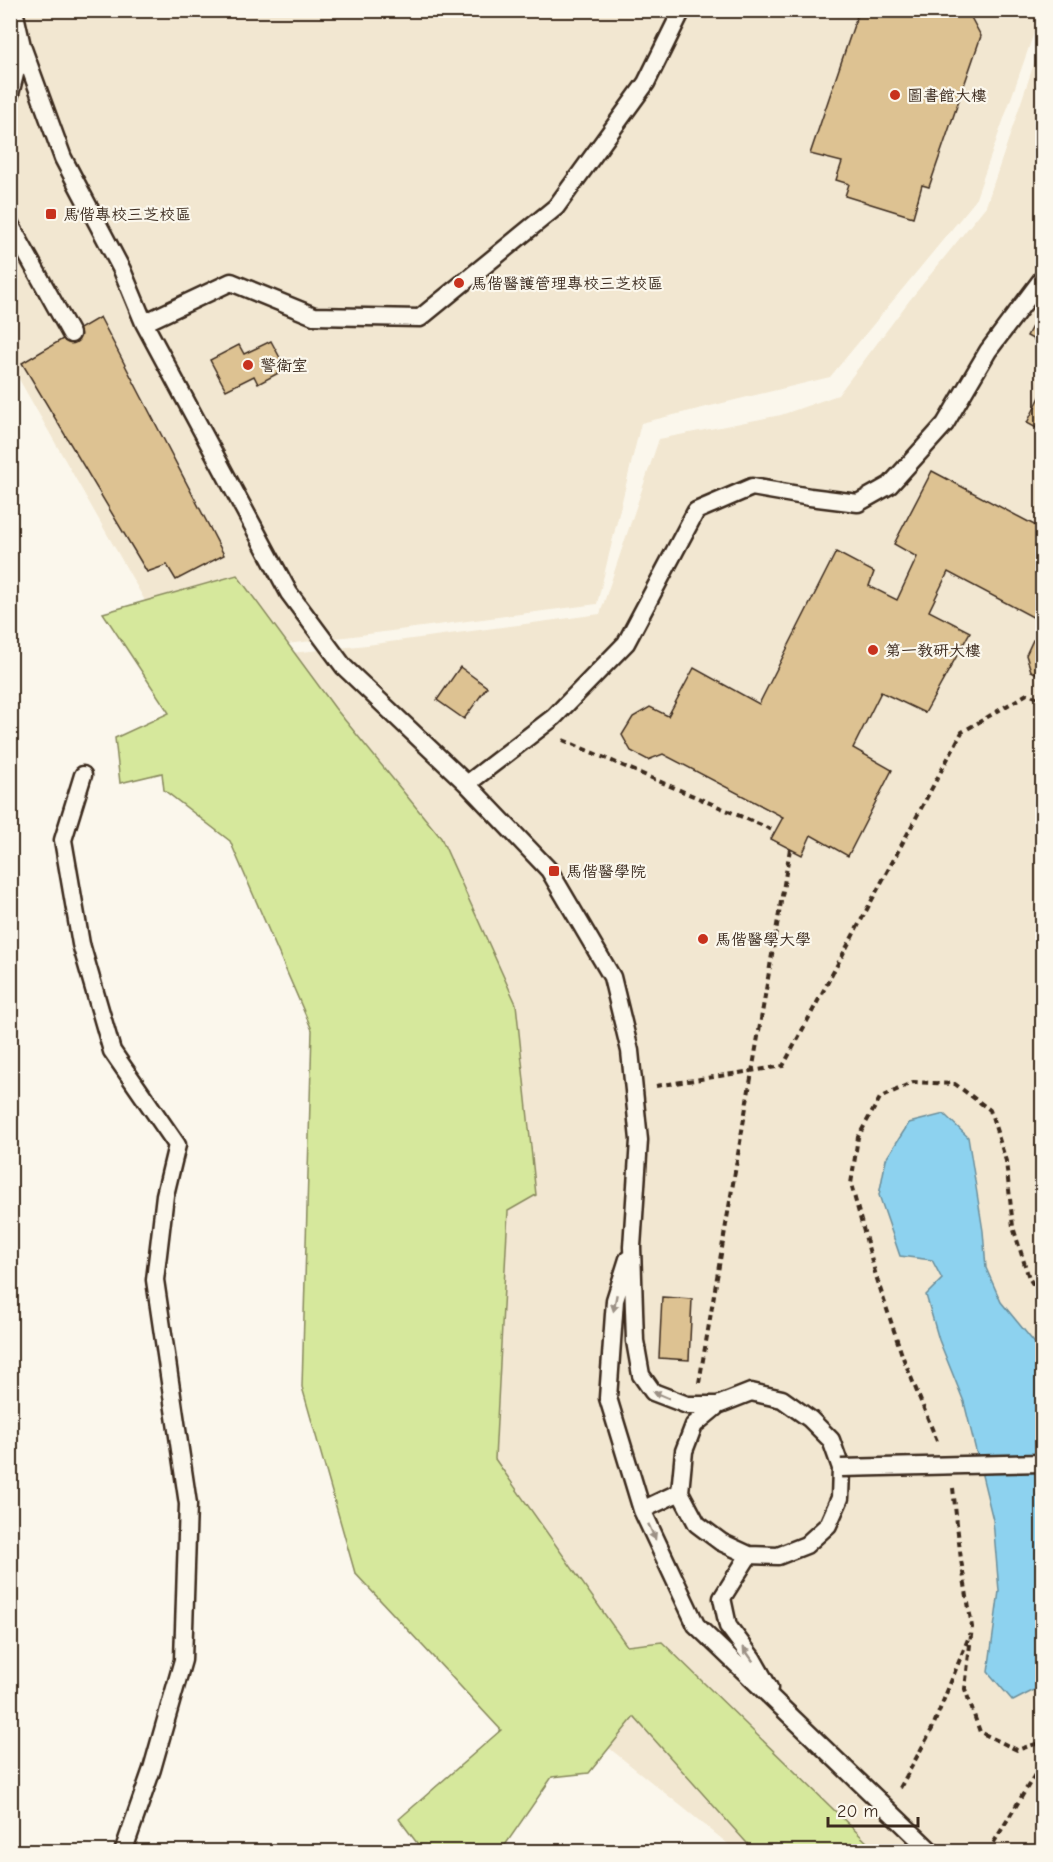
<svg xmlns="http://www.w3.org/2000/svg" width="1053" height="1862" font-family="'Comic Neue','LXGW WenKai TC',sans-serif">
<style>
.built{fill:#f2e7d1}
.green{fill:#d6e89c;stroke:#88895d;stroke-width:1.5}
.water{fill:#8dd2ef;stroke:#6c8f9b;stroke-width:1.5}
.building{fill:#ddc292;stroke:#3b2a1e;stroke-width:1.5}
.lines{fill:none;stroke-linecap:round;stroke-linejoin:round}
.service-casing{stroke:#3b2a1e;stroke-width:21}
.path{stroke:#3b2a1e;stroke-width:4;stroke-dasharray:6 4.5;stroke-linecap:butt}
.service{stroke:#fbf7ec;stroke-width:16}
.service-bridge-casing{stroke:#3b2a1e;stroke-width:21;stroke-linecap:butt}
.service-bridge{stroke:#fbf7ec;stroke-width:16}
.oneway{fill:#9b9085}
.poi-dot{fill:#c8321e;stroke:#fbf7ec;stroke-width:2}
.labels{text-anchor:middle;stroke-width:4.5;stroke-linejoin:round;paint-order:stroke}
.poi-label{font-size:16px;fill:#3b2a1e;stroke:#fbf7ec;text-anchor:start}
</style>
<rect width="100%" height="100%" fill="#fbf7ec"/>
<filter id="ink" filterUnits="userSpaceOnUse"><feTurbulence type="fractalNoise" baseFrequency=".0167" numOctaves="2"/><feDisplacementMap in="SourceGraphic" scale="12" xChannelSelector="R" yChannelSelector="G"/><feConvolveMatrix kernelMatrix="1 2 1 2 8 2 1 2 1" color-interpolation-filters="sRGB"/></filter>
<g filter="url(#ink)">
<!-- built -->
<path class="built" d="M1042,10l-67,191 -145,176 -189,46 -44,181 -244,32 -176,21 -166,-292 -1,-354z
M1042,40v1811h-305l-174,-140 -179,-184 16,-480 -184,-386 151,-16 233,-31 59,-175 122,-24 57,-20 71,-94 77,-95z"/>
<!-- green -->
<path class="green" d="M237,575l98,133 106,130 75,166 20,191 -28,16 -13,248 132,187 35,-4 214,209h-122l-120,-134 -45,56 -37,4 -51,74h-78l-24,-32 102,-89 -146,-157 -53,-186 10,-357 -82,-189 -66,-51 -2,-17 -42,10 -5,-45 54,-25 -66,-100z"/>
<!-- water -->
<path class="water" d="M944,1114l24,23 15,94 3,37 15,34 41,50v334l-29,15 -25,-29 11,-81 -6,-71 -29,-118 -25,-62 -13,-45 16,-16 -10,-19 -32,-4 -21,-61 7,-36 23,-36z"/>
<!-- building -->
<path class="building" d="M859,10h108l14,26 -52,151 -7,-2 -9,32 -68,-21 4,-12 -13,-4 6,-18 -32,-8z
M1042,307v37l-15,-8z
M100,317l124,238 -48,25 -9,-15 -20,7 -125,-209z
M271,341l15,28 -28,15 -4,-8 -28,14 -16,-30 29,-15 5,9z
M1042,393v38l-15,-8z
M932,471l110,58v93l-94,-50 -19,39 41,21 -45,81 -44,-21 -28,56 39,22 -44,86 -37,-21 -9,20 -31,-16 12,-22 -120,-63 -15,6 -17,-9 -9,-16 11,-18 17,-10 18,9 26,-48 65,36 77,-152 38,20 -5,14 28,14 20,-43 -23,-13z
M1042,639v37l-11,-5 -5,-16 7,-15z
M460,667l27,20 -23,32 -27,-19z
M662,1297l30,2 -3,61 -30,-2z"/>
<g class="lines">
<!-- service casing -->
<g class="service-casing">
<path id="service" d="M14,10l8,36 41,112 59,112 22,53 145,270 55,74 123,117 82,86 63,107 18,74 9,89 -7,107 3,94 6,34 12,17 34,13h31
M10,94l12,-48
M10,224l61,110
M144,323l87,-41 83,34 106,2 136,-111 90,-124 36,-73
M83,775l-20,65 18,104 31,107 65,94 -12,50 -10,85 33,224 -5,156 -31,109 -29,83
M467,784l87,-67 72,-74 70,-132 56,-24 58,10 48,6 32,-18 55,-61 43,-73 54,-72
M628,1259l-13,41 -7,98 34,112 54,115 236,227
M751,1392l31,7 28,20 21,21 10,28 -1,30 -12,27 -22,20 -28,11 -29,-1 -28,-13 -24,-18 -17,-32 4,-41 10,-26 24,-20z
M642,1510l38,-18
M749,1555l-27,43 6,28 24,32 17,30"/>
</g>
<!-- path -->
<path class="path" d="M563,740l212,91
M656,1086l127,-20 179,-334 65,-38 15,5
M699,1383l91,-534
M937,1441l-35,-86 -26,-79 -25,-92 7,-47 22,-39 33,-16 42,2 35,26 16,51 7,66 16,51 13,20
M953,1488l8,72 11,67 -7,62 15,43 37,18 25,-8
M900,1788l32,-59 38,-95
M988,1852l54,-89"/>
<!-- service -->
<use href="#service" class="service"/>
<!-- service-bridge casing -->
<g class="service-bridge-casing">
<path id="service-bridge" d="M841,1468l201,-5"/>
</g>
<!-- service-bridge -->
<use href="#service-bridge" class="service-bridge"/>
</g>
<!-- one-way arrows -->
<defs><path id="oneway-solid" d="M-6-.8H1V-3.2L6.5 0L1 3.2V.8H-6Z" transform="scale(1.5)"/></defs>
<g class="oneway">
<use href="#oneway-solid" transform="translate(615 1303) rotate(101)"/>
<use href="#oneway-solid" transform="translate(661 1395) rotate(-157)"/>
<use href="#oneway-solid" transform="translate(652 1532) rotate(65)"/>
<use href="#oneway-solid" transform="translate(748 1654) rotate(-125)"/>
</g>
</g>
<!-- markers -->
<g class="poi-dot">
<circle cx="895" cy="95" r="6"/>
<rect x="45" y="208" width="12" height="12" rx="3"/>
<circle cx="459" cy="283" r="6"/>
<circle cx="248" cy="365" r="6"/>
<circle cx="873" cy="650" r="6"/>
<rect x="548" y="865" width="12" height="12" rx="3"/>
<circle cx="703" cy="939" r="6"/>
</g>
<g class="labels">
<!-- poi labels -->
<g class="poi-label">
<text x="907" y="101">圖書館大樓</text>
<text x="63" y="220">馬偕專校三芝校區</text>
<text x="471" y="289">馬偕醫護管理專校三芝校區</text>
<text x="260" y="371">警衛室</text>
<text x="885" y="656">第一教研大樓</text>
<text x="566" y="877">馬偕醫學院</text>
<text x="715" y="945">馬偕醫學大學</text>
</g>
</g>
<!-- margin -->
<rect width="1053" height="1862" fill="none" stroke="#fbf7ec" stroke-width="36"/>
<rect x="18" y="18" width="1017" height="1826" fill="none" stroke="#3b2a1e" stroke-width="2" filter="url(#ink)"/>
<!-- scale -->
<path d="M828 1817v9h90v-9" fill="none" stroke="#3b2a1e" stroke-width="3"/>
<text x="837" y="1817" font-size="18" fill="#3b2a1e" stroke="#fbf7ec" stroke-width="4.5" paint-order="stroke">20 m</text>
</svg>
